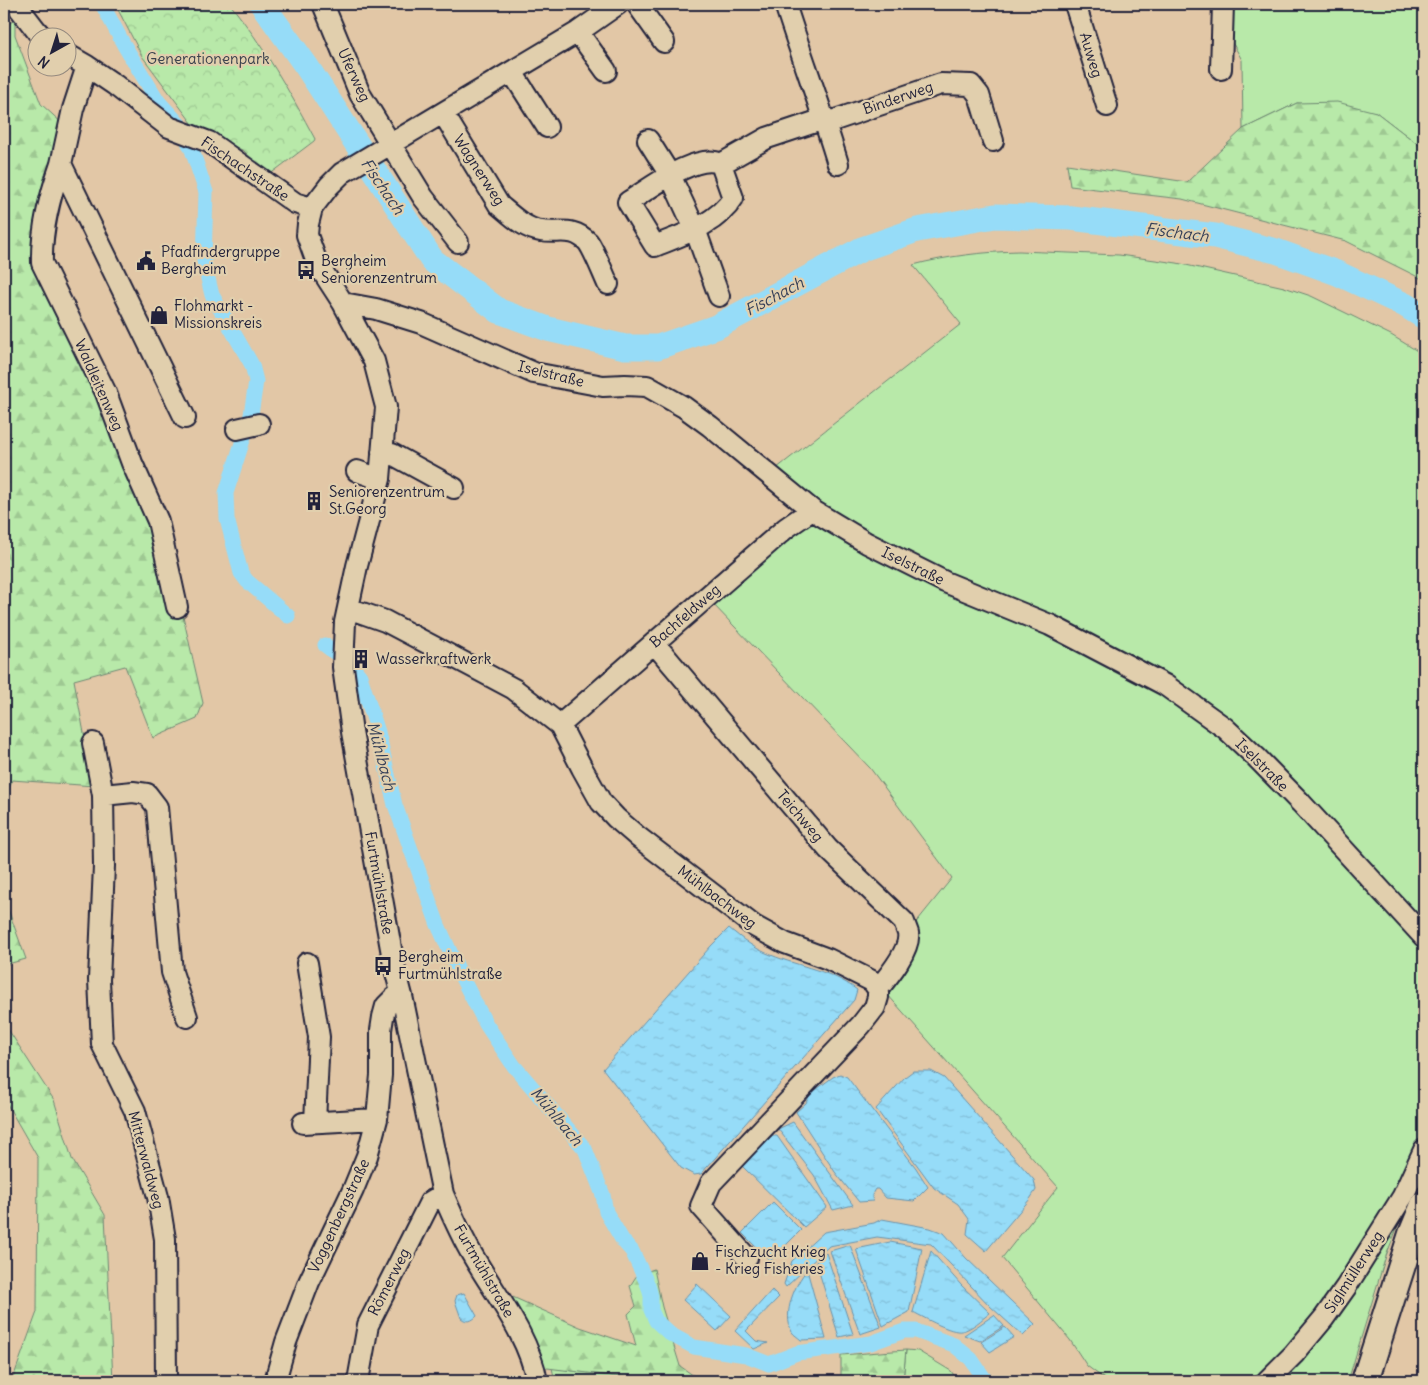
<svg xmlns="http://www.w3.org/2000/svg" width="1428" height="1385" font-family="Delius,sans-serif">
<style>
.grass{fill:#b8e9a9;stroke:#6d8672}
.forest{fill:url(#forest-firs);stroke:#6d8672}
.park{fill:url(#park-crowns);stroke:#6d8672}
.water{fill:url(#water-ripples);stroke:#6892ac}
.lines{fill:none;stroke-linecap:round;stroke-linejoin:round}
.canal{stroke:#96dcf8;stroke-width:15}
.river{stroke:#96dcf8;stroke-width:25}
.minor-casing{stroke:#22223b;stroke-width:24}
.major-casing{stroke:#22223b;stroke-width:30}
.minor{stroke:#e1cfad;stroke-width:20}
.major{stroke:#e1cfad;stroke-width:26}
.labels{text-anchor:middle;stroke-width:4.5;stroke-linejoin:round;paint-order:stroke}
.street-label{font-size:15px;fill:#22223b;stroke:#e1cfad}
.park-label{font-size:15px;fill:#38404c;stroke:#e1cfad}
.poi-label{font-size:15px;fill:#22223b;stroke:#e1cfad;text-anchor:start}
.water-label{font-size:16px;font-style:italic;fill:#333e57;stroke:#e1cfad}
</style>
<defs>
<pattern id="forest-firs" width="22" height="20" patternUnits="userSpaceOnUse" patternTransform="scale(1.25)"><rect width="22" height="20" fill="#b8e9a9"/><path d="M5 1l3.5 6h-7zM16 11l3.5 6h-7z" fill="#9ec892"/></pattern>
<pattern id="park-crowns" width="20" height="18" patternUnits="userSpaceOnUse" patternTransform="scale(1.25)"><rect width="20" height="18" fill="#b8e9a9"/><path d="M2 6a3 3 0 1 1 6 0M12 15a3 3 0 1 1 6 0" fill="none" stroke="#9ec892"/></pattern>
<pattern id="water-ripples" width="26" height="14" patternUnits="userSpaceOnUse" patternTransform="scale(1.25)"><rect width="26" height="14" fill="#96dcf8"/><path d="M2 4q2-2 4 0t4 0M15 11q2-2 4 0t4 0" fill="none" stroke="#81bcd6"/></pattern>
</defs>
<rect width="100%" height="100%" fill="#e2c7a6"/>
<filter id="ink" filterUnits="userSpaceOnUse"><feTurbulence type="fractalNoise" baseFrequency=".02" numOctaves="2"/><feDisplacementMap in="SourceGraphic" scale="10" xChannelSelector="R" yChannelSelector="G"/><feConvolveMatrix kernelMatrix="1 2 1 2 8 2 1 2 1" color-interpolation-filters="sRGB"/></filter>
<g filter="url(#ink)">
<!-- grass -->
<path class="grass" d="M1227,4h197v145l-48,-37 -79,-9 -54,26 -1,-69 -16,-29z
M1019,251l100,4 58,8 107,24 27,9 33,16 47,23 33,20v789l-23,74 -15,38 -38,125h-241l-20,-15 -17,-26 -68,-82 56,-71 -171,-193 27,-69 38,-47 -82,-110 -159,-166 110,-93 -49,-37 189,-148 -48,-59c35,-9 69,-13 106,-14z
M906,1350l12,1 33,20 7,10h-55z
M552,1368l77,10 7,3h-81z"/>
<!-- forest -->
<path class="forest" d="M15,19v16l26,69 24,22 -29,109 120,288 13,89 14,4 20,87 -6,16 -44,19 -28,-72 -51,14 20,106 -82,-6 -8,22v-774z
M1337,102l39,10 48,37v131l-78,-39 -164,-42 -112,-13 -3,-22 120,18 56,-53 54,-26z
M4,898l22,61 -22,6z
M4,1023l50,77 18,59 33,56 8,166h-101l25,-69 1,-154 -34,-59z
M654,1269l8,38 18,59 21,15h-65l-7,-3 -90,-11 -33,-73 74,33 56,19 -8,-32 8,-8 -6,-20 7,-11z
M906,1350l-3,31h-62v-26z"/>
<!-- park -->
<path class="park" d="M115,4h115c33,41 60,88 85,135l-1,2 -45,34 -25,-24 -49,-24 -53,-71z"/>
<!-- water -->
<path class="water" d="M729,928c13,11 26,21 42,27 29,12 60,15 86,35l-3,10 -153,174 -7,1 -13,-7 -78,-99 108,-123z
M913,1071h18l13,7 90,102 2,10 -6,9 -44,52 -19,-17 2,-15 -11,-15 -24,-16 -58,-79 29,-32z
M840,1074l7,3 69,91 12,19 -14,14 -28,-3 -8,-9h-3c-3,5 -4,7 -2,12l-14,1 -24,-30 -39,-60 10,-9 4,-9 23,-17z
M793,1122l60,83 -20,5 -19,-35 -36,-46z
M771,1136h6l50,71 -23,20 -64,-63z
M773,1202l28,28 -31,31 -28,-28z
M882,1219l48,9 14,5 22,25 69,66 -12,12 -33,-30 -59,-62 -54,-7 -48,9 -43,41 -2,-3 8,-23 32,-29 50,-9z
M890,1242l32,6 -13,64 -26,14 -27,-77z
M850,1245l31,82 -21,7 -30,-83z
M931,1251l30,34 29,28c-8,6 -18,16 -28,18 -11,2 -37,-13 -49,-19z
M826,1253l27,81 -14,3 -23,-75z
M807,1270l19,69 -25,1c-3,-3 -7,-5 -9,-8 -10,-19 3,-48 15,-62z
M697,1284l34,32 -14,15 -34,-31z
M772,1290l7,7 -33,34 10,10 12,2 -14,6 -19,-18z
M464,1293l13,23c-5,5 -10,7 -16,2l-6,-17 2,-6z
M994,1315l10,11 -24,15 -16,-6z
M1005,1327l9,10 -24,15 -9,-10z"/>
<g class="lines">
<!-- canal -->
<path class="canal" d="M102,4l22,41 34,56 22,24 12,25 14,42 -2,70 8,33 40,70 4,16 -5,34 -25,78 1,26 14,54 6,8 41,35
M325,645l26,20 9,11 18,56 17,73 43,120 23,51 25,48 28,42 71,83 18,46 3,17 17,29 9,10 16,34 3,11v14l5,11 14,13 24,13 52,8 23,9 28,-11 74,-10 33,-12h12l38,14 17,14 15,22"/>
<!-- river -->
<path class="river" d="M262,4l45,63 125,193 67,51 49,18 77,18h33l58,-20 146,-78 55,-19 78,-14 76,2 144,18 61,15 61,22 68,32 19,12"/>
<!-- minor casing -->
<g class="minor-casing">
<path id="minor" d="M16,4l20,26 7,8
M323,4l37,90 63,103 35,45
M637,4l27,38
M785,4c17,54 37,106 53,160
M1075,4l32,102
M578,32l28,39
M68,55l19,11 28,19 54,42 40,15 86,61 17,5
M87,66l-14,43 -12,55 124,254
M1221,69l2,-65
M512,72l35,55
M443,113l56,92c12,10 26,24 42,26 19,3 31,-5 47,11 6,8 15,31 20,42
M826,123l115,-39 30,1 8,10 14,46
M648,140l22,35 25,54 24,67
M61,164c-11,32 -20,65 -19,99l64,130 26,70 26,58 19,86
M721,164c-23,-13 -72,25 -93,38l27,44c27,-11 62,-22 78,-48l-12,-34 46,-26 57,-19
M343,303l33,6 45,14 113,50 69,13 22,-1 22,1 37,21 26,19 102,84 55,33 78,39 105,43 115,60 60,43 31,29 45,46 123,134
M237,429l22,-5
M382,452l10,2 62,34
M357,471l23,8
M348,608l37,13 97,51 32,17 46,36 22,43 19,34 15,16 22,19 116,89 31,17 43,16 44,22 6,8v8l-3,10 -14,18 -150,158 -10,23 46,52
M654,643l174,206 76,73c1,3 3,8 4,11 3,16 -20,44 -30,56
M560,725l226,-197 26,-18
M93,743l10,52 1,71 -5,114 3,64 33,67 23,86 7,42 1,142
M103,795l30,-3 14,2 10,13 15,165 15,45
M307,963l12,74 -4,85
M303,1123l74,-4
M275,1381l11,-39 23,-60 44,-92 14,-34 10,-37 4,-44v-45l2,-13 3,-11 8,-8 8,-2
M358,1381l10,-56 62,-123 13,-8
M537,1381c-9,-47 -41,-85 -64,-125 -12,-20 -21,-41 -30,-62l-41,-198 -8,-31 -42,-233 -9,-65 2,-45 12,-56 23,-87 6,-72 -12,-46 -31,-58 -26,-40 -10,-28 1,-11 4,-16 17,-22 13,-13 236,-141 40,-28
M1267,1381l27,-27 30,-36 22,-31 57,-91 21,-46"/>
</g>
<!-- major casing -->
<g class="major-casing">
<path id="major" d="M1365,1381l47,-147 12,-29"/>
</g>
<!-- minor -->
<use href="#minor" class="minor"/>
<!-- major -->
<use href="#major" class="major"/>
</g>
</g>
<!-- icons -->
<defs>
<g id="civic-bare" transform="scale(1.5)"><path d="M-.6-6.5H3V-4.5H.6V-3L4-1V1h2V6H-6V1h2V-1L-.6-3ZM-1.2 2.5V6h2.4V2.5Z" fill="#22223b" stroke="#e1cfad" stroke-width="2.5" paint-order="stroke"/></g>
<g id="bus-bare" transform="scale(1.5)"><path d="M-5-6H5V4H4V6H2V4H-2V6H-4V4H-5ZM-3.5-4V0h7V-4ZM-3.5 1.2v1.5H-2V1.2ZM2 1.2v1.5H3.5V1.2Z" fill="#22223b" stroke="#e1cfad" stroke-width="2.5" paint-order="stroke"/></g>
<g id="shop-bare" transform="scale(1.5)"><path d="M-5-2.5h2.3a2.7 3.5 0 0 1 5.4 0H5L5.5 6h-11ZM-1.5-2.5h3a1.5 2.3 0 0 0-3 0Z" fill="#22223b" stroke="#e1cfad" stroke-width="2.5" paint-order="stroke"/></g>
<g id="building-bare" transform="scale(1.5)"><path d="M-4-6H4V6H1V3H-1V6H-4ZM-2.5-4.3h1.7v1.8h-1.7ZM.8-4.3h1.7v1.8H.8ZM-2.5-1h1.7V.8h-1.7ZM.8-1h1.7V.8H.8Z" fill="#22223b" stroke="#e1cfad" stroke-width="2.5" paint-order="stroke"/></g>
</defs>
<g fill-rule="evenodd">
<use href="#civic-bare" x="146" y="261"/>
<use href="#bus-bare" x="306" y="270"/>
<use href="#shop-bare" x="159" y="315"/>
<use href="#building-bare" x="314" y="501"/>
<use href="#building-bare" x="361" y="659"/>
<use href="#bus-bare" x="383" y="966"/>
<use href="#shop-bare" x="700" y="1261"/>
</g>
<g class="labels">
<!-- street labels -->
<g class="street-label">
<text transform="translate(1091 55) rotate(73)" y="5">Auweg</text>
<text transform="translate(354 75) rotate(65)" y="5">Uferweg</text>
<text transform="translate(898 98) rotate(-19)" y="5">Binderweg</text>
<text transform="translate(245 169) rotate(34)" y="5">Fischachstraße</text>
<text transform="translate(479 170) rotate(57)" y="5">Wagnerweg</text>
<text transform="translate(551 374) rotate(14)" y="5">Iselstraße</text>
<text transform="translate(99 385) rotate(66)" y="5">Waldleitenweg</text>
<text transform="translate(913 566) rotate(26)" y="5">Iselstraße</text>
<text transform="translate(685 616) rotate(-41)" y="5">Bachfeldweg</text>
<text transform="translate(1262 765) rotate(45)" y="5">Iselstraße</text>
<text transform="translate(800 816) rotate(50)" y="5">Teichweg</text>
<text transform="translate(379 883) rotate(80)" y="5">Furtmühlstraße</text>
<text transform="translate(717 897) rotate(37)" y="5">Mühlbachweg</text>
<text transform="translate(146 1160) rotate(75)" y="5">Mitterwaldweg</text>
<text transform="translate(339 1216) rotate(-65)" y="5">Voggenbergstraße</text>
<text transform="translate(484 1271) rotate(60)" y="5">Furtmühlstraße</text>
<text transform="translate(1354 1272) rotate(-57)" y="5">Siglmüllerweg</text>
<text transform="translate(389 1282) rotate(-63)" y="5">Römerweg</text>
</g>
<!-- park labels -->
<g class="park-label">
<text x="208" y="64">Generationenpark</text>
</g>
<!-- poi labels -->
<g class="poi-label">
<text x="161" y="257">Pfadfindergruppe<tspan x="161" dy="17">Bergheim</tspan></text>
<text x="321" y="266">Bergheim<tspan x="321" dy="17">Seniorenzentrum</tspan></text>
<text x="174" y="311">Flohmarkt -<tspan x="174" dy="17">Missionskreis</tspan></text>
<text x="329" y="497">Seniorenzentrum<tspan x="329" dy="17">St.Georg</tspan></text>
<text x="376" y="664">Wasserkraftwerk</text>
<text x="398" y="962">Bergheim<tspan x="398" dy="17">Furtmühlstraße</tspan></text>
<text x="715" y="1257">Fischzucht Krieg<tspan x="715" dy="17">- Krieg Fisheries</tspan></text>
</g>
<!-- water labels -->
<g class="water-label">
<text transform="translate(383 186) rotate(56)" y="6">Fischach</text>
<text transform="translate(1177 232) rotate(7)" y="6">Fischach</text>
<text transform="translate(774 296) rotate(-28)" y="6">Fischach</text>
<text transform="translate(382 756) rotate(75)" y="6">Mühlbach</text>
<text transform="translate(557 1116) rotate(50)" y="6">Mühlbach</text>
</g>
</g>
<!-- margin -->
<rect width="1428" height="1385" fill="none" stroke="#e1cfad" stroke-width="20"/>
<rect x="10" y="10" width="1408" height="1365" fill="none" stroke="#22223b" stroke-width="2" filter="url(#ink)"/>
<!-- north arrow -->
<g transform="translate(52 52) rotate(219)"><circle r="24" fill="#e1cfad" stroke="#958a7f"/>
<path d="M0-4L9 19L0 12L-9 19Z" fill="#22223b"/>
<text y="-8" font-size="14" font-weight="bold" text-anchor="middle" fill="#22223b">N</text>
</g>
</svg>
